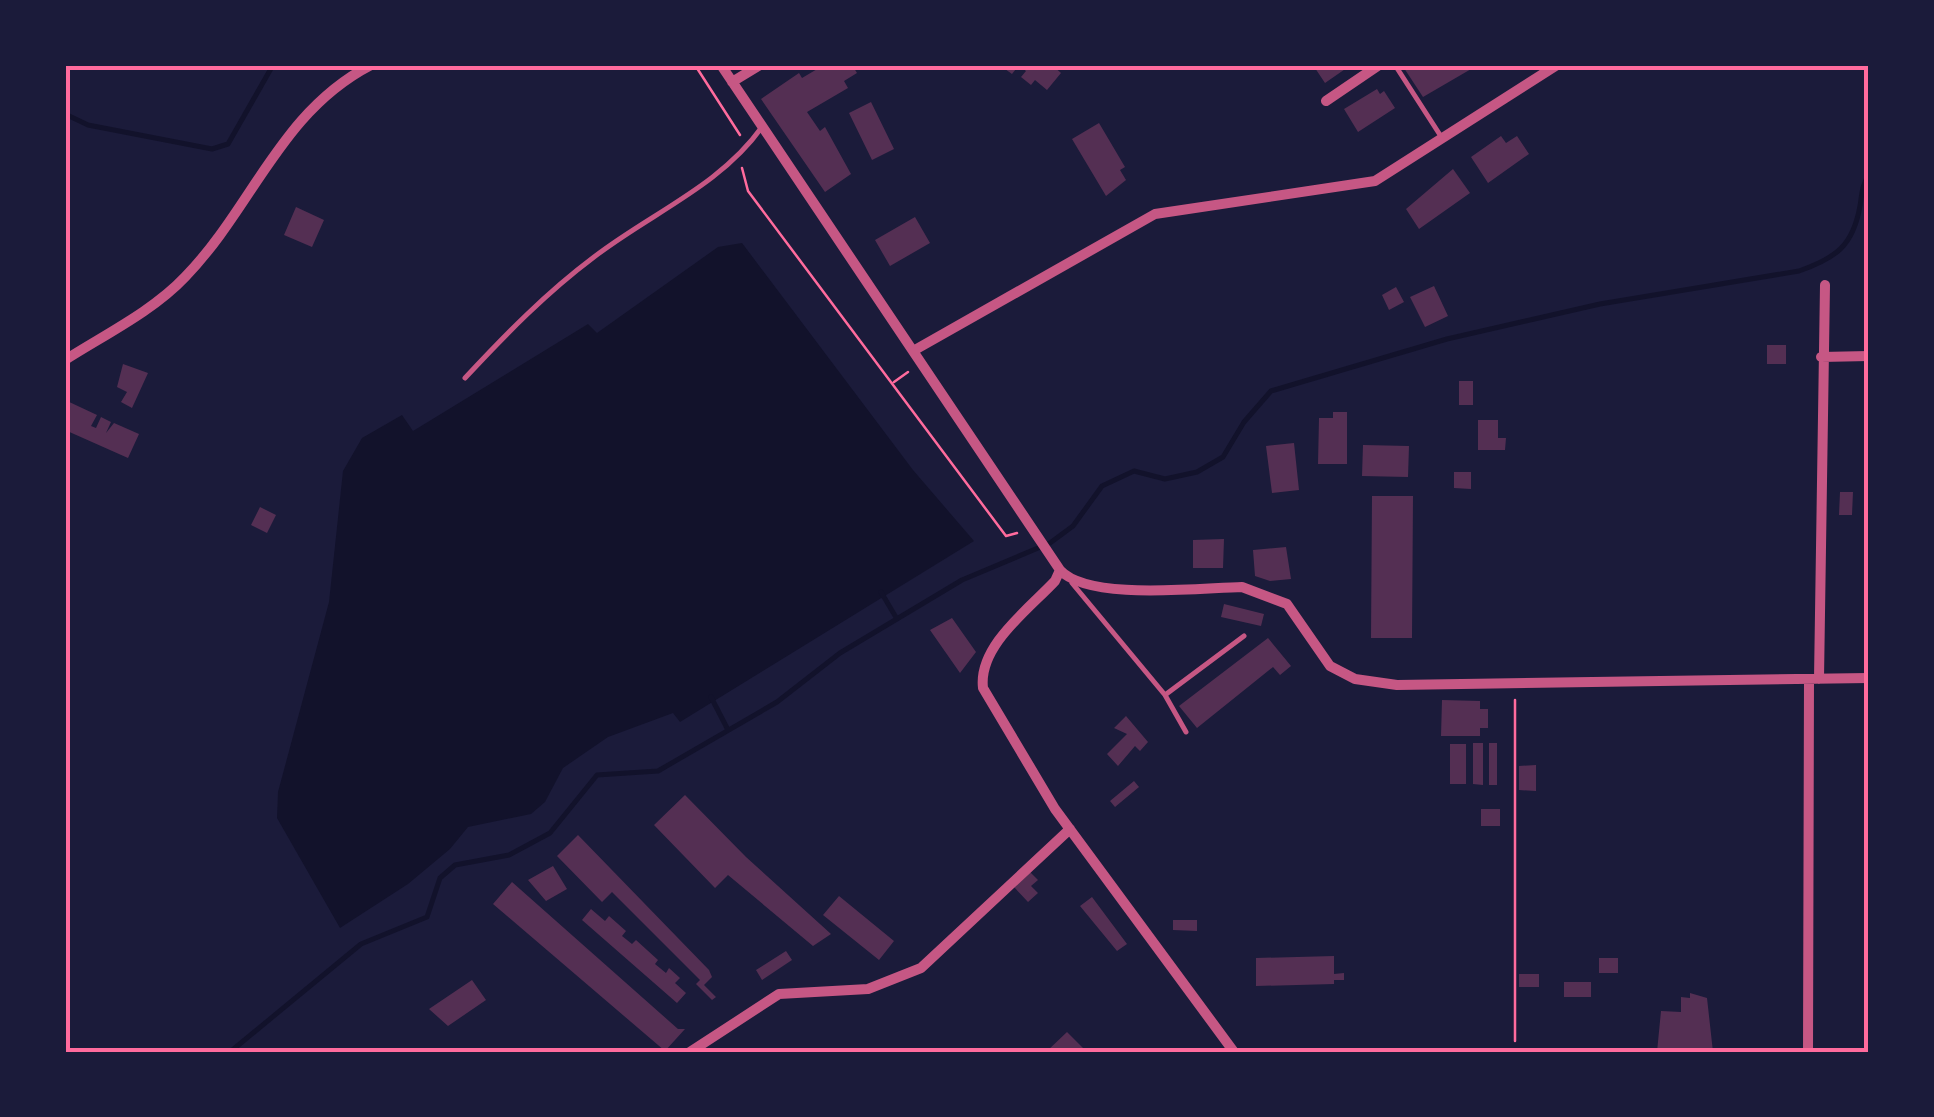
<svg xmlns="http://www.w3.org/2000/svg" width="1934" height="1117" font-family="Inter,sans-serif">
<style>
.water{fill:#12122b}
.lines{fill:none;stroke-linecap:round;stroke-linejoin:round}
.stream{stroke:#12122b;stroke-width:5}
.building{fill:#542f53}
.path{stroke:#ff6b9d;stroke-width:2.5}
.service{stroke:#c65784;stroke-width:5}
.minor{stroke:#c65784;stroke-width:10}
.neatline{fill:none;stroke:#ff6b9d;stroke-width:4}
</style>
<rect width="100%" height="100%" fill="#1b1b3a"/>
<!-- water -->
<path class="water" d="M742,243l171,227 61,71 -294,181 -7,-9 -65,24 -45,31 -18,34 -14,12 -63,13 -18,22 -42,35 -68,44 -63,-110 1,-26 51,-190 14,-131 19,-33 40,-23 11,16 175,-107 9,9 121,-86z"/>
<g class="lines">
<!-- stream -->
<path class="stream" d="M65,114l23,11 124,24 16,-5 45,-79
M881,592l16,27
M711,697l17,33
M230,1052l131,-108 66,-27 13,-39 15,-13 54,-10 41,-22 47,-58 61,-4 119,-69 63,-49 122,-73 88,-37 23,-17 29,-40 32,-15 31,8 32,-7 26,-15 21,-35 27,-31 176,-52 153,-35 199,-33c37,-13 54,-25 61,-65 2,-12 2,-22 9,-31"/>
</g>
<!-- building -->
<path class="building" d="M824,65h28l5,8 -13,8 4,7 -41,24 13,19 5,-4 26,47 -26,18 -64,-93 38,-26 3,5z
M1007,65h45l9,8 -14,17 -12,-10 -4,5 -10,-8 5,-6 -7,-6 -7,9 -7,-5z
M1313,65h38l-26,18z
M1402,65h76l-55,32z
M1377,89l3,5 4,-3 11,17 -37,24 -14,-23z
M871,102l23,47 -22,11 -23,-47z
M1099,123l26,44 -5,3 6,10 -20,16 -34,-57z
M1501,136l5,7 11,-7 12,18 -41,29 -17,-26z
M1453,169l17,24 -51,36 -13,-20z
M296,207l28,13 -12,27 -28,-12z
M915,217l15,26 -40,23 -15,-26z
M1434,286l14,30 -23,11 -15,-30z
M1396,287l8,15 -15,8 -7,-15z
M1767,345h19v19h-19z
M123,364l25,9 -16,35 -11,-6 6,-10 -10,-5z
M1459,381h14v24h-14z
M65,400l32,15 -6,11 5,2 5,-11 10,5 -5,11 8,-10 25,11 -11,24 -63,-28z
M1333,412h14v52h-29l1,-46h14z
M1478,420h20v18h8l-1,12h-27z
M1294,443l5,47 -27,3 -6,-47z
M1363,445l46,1 -1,31 -46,-1z
M1454,472h17v17l-17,-1z
M1840,492h13l-1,23h-13z
M1372,496h41l-1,142h-41z
M260,507l16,8 -9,18 -16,-8z
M1224,539l-1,29h-30v-28z
M1286,547l5,32 -21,2 -15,-5 -2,-26z
M1224,604l40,10 -3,12 -40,-9z
M952,618l24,34 -16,21 -30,-43z
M1268,638l23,28 -11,9 -7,-8 -76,61 -18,-22z
M1442,700l38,1v8h8v19h-8v8h-39z
M1126,716l22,26 -8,9 -5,-5 -17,20 -11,-12 20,-20 -13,-6z
M1473,743h10v42l-10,-1z
M1489,743h8v42h-8z
M1450,744h16v40h-16z
M1536,765v26l-17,-1v-24z
M1134,781l5,6 -24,20 -5,-6z
M685,795l61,62 85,77 -18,12 -85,-71 -13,13 -61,-63z
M1481,809h19v17h-19z
M578,835l131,135 3,7 -8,8 12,12 -4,3 -16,-16 4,-4 -88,-88 -10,10 -45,-46z
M553,866l14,23 -21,12 -18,-21z
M1030,872l8,8 -7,6 7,7 -10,9 -14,-15z
M512,882l166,147h7l-20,22 -172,-147z
M839,896l55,45 -15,19 -56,-45z
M1092,897l35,47 -10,7 -37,-45z
M591,909l14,12 4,-5 17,15 -4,5 10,8 4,-4 22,20 -3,4 11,9 3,-5 11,10 -5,5 11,10 -9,10 -95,-83z
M1173,920h24v11l-24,-1z
M786,951l6,9 -30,20 -6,-10z
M1334,956v18l10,-1v7h-10v4l-78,2v-28z
M1599,958h19v15h-19z
M1519,974h20v13h-20z
M472,980l14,20 -38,26 -19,-17z
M1564,982h27v15h-27z
M1690,993l17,5 6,54h-56l4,-41 20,1v-15l9,1z
M1067,1032l20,20h-41z"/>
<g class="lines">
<!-- path -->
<path class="path" d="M695,65l45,70
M742,168l6,23 258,345 11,-3
M894,382l14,-10
M1515,1041v-341"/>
<!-- service -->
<path class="service" d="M1395,65l47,73
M465,378c41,-44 81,-85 129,-121 57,-44 126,-71 168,-130
M1072,583l93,112 79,-59
M1165,695l21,37"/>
<!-- minor -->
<path class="minor" d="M721,65l339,505 -5,11c-26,28 -77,65 -72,107l72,121 179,243
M732,82l28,-17
M1326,101l53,-36
M913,351l242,-137 220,-33 182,-116
M1821,357l48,-1
M65,360c39,-25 88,-49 120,-83 68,-70 95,-165 186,-212
M1060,570c28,31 138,18 182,17l45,17 43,62 25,13 42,6 472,-7
M1819,679l6,-394
M690,1052l89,-58 89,-5 53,-21 149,-139
M1808,1052l1,-372"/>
</g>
<!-- border -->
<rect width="1934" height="1117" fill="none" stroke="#1b1b3a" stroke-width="135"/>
<rect x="68" y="68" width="1798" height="982" class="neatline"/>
</svg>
